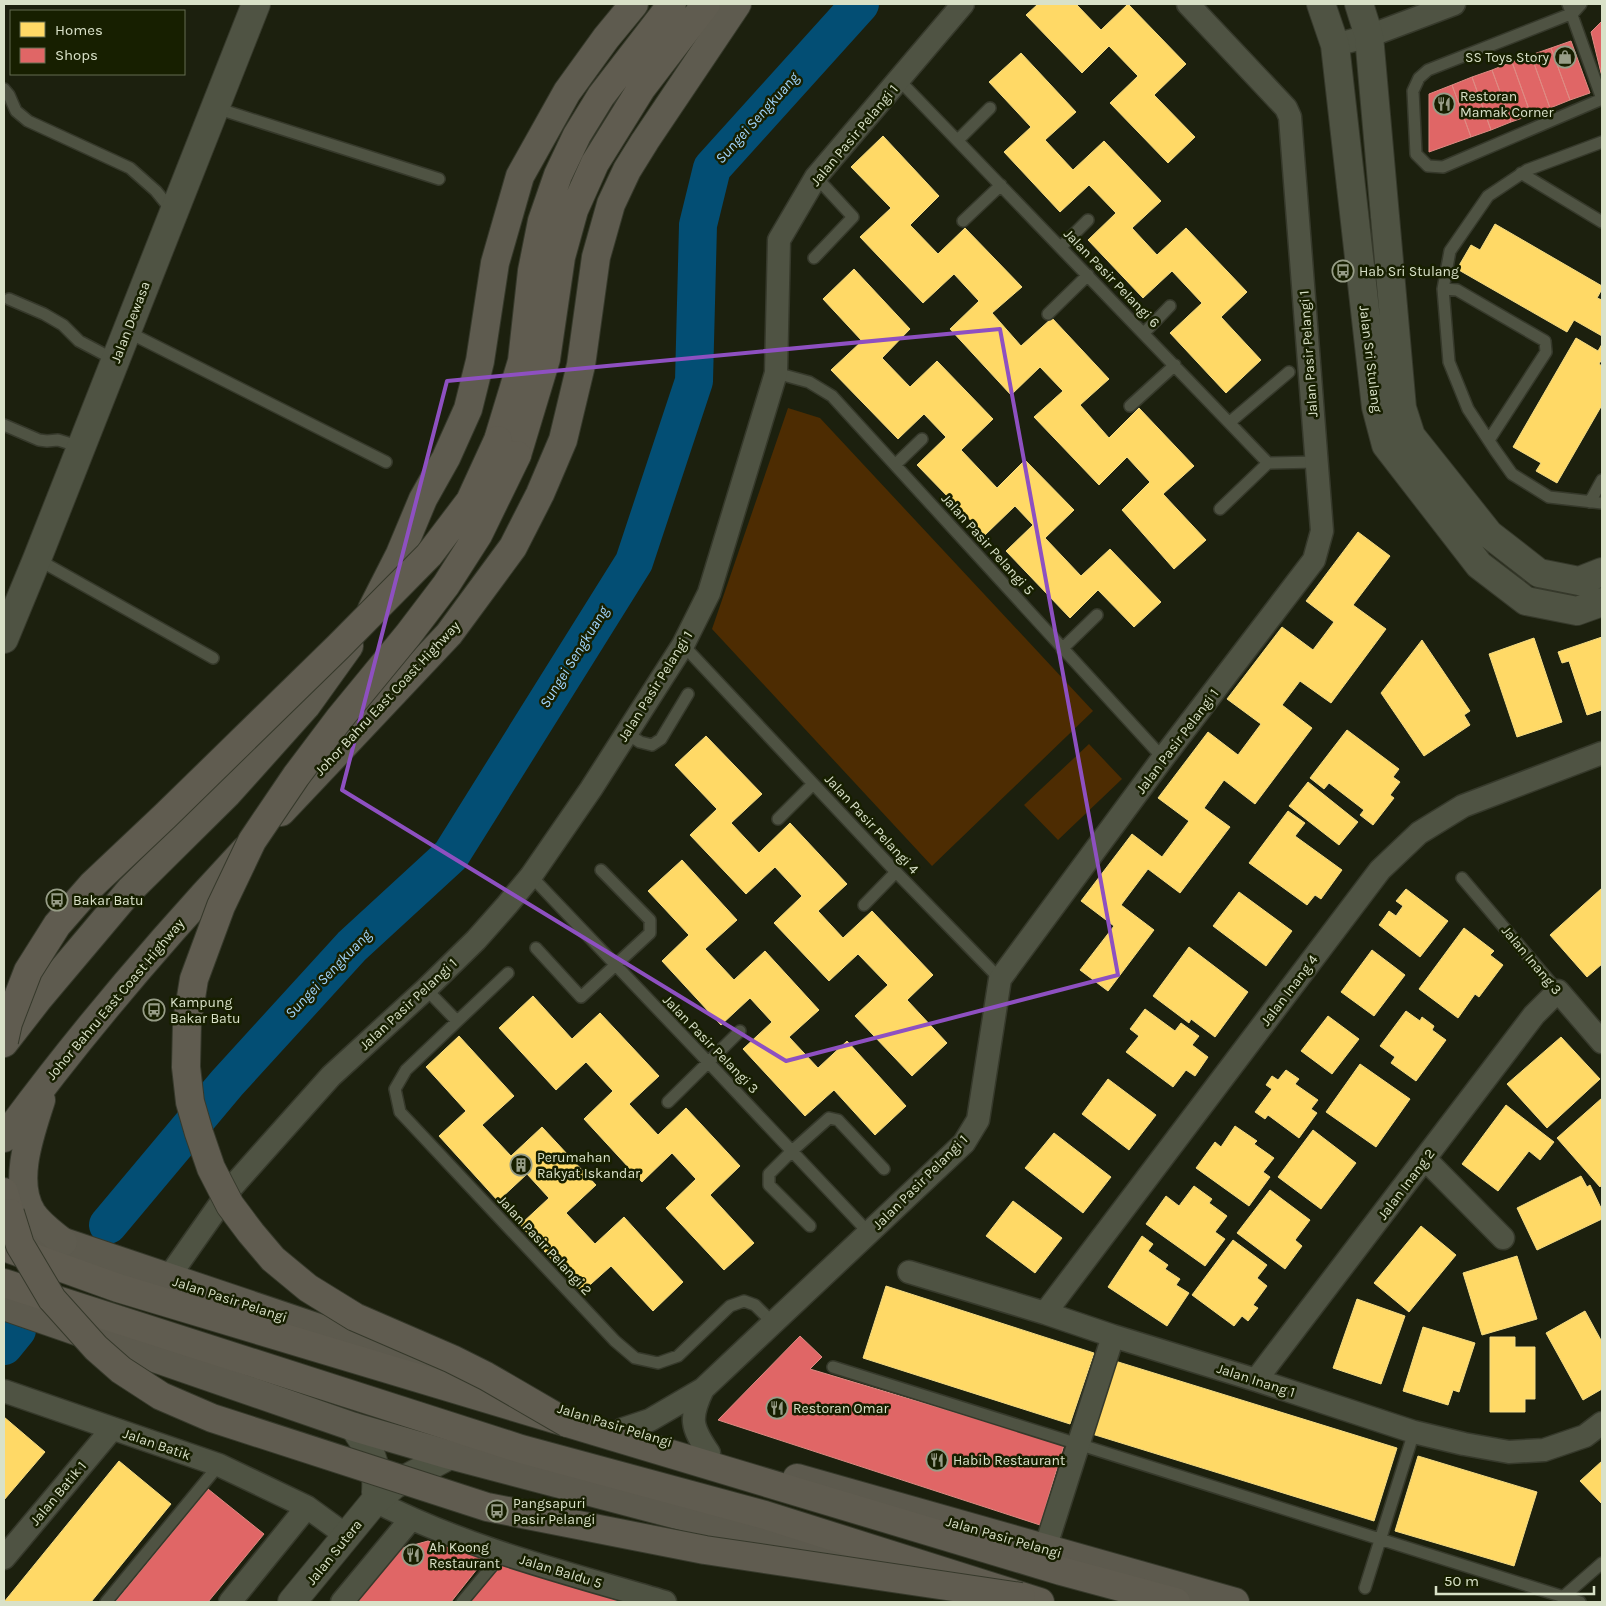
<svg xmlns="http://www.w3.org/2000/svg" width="1606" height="1606" font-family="Karla,sans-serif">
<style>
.green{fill:#4d2c02}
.homes{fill:#ffd966;stroke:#f4db83}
.shops{fill:#e06666;stroke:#de8b83}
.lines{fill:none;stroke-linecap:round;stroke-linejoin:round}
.river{stroke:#034e74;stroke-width:38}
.service-casing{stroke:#36392b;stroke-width:14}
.minor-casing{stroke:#36392b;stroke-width:25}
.tertiary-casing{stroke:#36392b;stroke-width:30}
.primary-casing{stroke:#36392b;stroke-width:30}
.trunk-casing{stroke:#36392b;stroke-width:30}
.motorway-casing{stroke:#36392b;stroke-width:30}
.service{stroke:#4f5343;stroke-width:11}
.minor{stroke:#4f5343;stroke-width:22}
.tertiary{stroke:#4f5343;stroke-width:28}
.primary{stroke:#5d5a4e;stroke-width:28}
.trunk{stroke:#5e5b4f;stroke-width:28}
.motorway{stroke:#605c50;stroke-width:28}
.motorway-bridge-casing{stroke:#36392b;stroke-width:30;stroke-linecap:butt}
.motorway-bridge{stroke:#605c50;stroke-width:28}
.marked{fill:none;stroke:#8e50c1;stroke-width:4;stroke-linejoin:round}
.labels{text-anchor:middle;stroke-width:5;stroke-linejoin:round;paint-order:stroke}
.poi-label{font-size:14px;fill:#d9e1c8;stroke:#171f00;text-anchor:start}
.street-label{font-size:14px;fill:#d9e1c8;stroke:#171f00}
.water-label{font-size:15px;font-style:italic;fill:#a2d6fe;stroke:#171f00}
</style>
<rect width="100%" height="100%" fill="#1c200e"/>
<!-- green -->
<path class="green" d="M788,408l32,10 273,293 -161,155 -220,-237z
M1089,744l33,35 -64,61 -34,-35z"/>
<!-- homes -->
<path class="homes" d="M1038,4h38l25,26 27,-26 58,60 -32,31 41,42 -27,26 -58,-60 28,-27 -29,-30 -27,27 -56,-58z
M1021,53l55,59 -31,28 28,30 31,-29 57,60 -29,27 25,27 29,-27 61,64 -26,25 40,43 -35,33 -56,-60 32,-30 -30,-32 -29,27 -55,-58 28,-27 -27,-28 -29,27 -56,-60 27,-25 -42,-45z
M883,136l56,60 -29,29 28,29 27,-26 57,59 -30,26 29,33 31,-28 57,61 -29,26 29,33 30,-30 55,58 -31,28 43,46 -32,29 -52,-59 28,-28 -23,-25 -28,28 -65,-68 29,-26 -23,-24 -29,28 -61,-66 29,-28 -25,-27 -31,29 -63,-66 31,-29 -40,-41z
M1495,224l107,62v3l-5,9 5,2v36l-28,-16 -7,12 -110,-63 14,-24 9,5z
M854,269l56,60 -28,29 28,29 27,-26 56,58 -32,31 36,38 28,-28 49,50 -29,28 36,38 29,-27 51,53 -27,25 -36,-37 -28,28 -64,-67 27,-26 -18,-19 -30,29 -68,-70 29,-28 -22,-23 -26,25 -67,-69 31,-29 -39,-42z
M1576,338l22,13 4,-7v15l-3,5 3,2v39l-45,78 -21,-12 5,-8 -28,-16z
M1358,532l32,24 -37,49 33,24 -55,74 -31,-22 -18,24 30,23 -57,76 -31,-24 -20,28 26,19 -50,66 -32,-24 -27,36 33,25 -46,61 -28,-21 34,-44 -33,-25 51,-67 30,23 27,-36 -31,-23 50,-66 30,23 23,-31 -34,-25 55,-72 31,23 21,-28 -28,-21z
M1602,637v73l-15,5 -18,-54 -7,2 -4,-11z
M1534,638l28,84 -45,15 -28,-83z
M1422,640l48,71 -6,4 6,10 -46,31 -43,-63z
M1347,730l52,39 -6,8 7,5 -10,13 4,3 -21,27 -13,-10 4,-5 -35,-27 -5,6 -14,-11z
M706,736l56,58 -31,29 28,30 31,-30 57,61 -29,27 25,27 29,-27 61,64 -26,25 40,43 -35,33 -57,-60 33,-31 -30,-31 -29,27 -55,-58 28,-27 -27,-29 -29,27 -56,-59 27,-26 -42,-44z
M1308,782l50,40 -19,23 -50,-39z
M1288,811l17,12 -10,13 47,34 -21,29 -6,-4 -8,10 -58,-42z
M682,860l55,60 -32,29 29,31 31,-29 54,59 -30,27 29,31 29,-27 59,65 -31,29 -41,-45 -29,26 -62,-67 29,-27 -22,-24 -29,27 -59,-64 27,-26 -41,-44z
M1602,888v76l-15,13 -37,-42z
M1406,889l42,32 -28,36 -41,-32 10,-14 7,5 7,-10 -7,-5z
M1239,892l53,39 -26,35 -53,-40z
M1464,928l30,23 -4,4 13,10 -24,32 -4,-3 -17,24 -39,-29z
M1189,947l59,45 -33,45 -24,-18 -2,4 -36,-27z
M1372,950l33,25 -31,41 -33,-24z
M533,996l39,43 28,-26 59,63 -30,28 29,31 28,-27 54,58 -30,29 44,48 -30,27 -58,-62 30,-29 -24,-26 -30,29 -58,-63 29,-28 -27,-29 -30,28 -57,-62z
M1145,1009l30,22 6,-8 18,13 -7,9 16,12 -13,19 -9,-6 -13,17 -47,-35 13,-16 -9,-7z
M1406,1011l14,10 2,-4 12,9 -2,4 14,10 -30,41 -25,-18 4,-6 -15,-11z
M1328,1016l31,23 -27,35 -31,-23z
M459,1036l55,60 -32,29 29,31 31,-29 54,58 -30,28 29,31 29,-27 59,65 -30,29 -42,-45 -29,26 -62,-67 29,-27 -22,-24 -29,27 -59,-65 27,-25 -40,-44z
M1561,1037l39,42 -53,49 -40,-44z
M1360,1064l50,35 -34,48 -50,-35z
M1286,1070l13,9 -4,5 23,16 -7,9 6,4 -18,25 -31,-23 -3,4 -10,-7 17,-23 -6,-4 6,-9 6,4z
M1108,1079l48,36 -27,35 -47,-36z
M1602,1098v86l-2,3 -43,-49z
M1506,1105l48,37 -14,18 -11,-9 -31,40 -36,-27z
M1235,1126l22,15 -3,3 20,14 -11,14 7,5 -21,29 -53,-38 19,-26 6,5z
M1313,1130l43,33 -35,46 -43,-32z
M1054,1133l57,44 -28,36 -58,-45z
M1581,1176l6,11 3,-2 12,25v9l-65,31 -20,-42z
M1194,1186l18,13 -3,4 18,13 -12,16 10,7 -20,27 -59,-42 20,-28 13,10z
M1270,1190l40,30 -15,20 7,6 -17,23 -48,-36z
M1013,1201l49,37 -27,35 -49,-37z
M1421,1226l35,29 -47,57 -35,-29z
M1142,1236l11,8 -5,7 20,14 -3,4 15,10 -4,6 13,8 -22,33 -59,-39z
M1233,1240l34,25 -10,13 10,8 -14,19 5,3 -10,13 -6,-5 -8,10 -42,-31z
M1517,1256l20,63 -55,16 -19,-62z
M886,1286l208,67 -24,71 -207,-66z
M1357,1299l48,17 -24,68 -48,-16z
M1585,1311l17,31v47l-19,11 -37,-67z
M1423,1327l52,16 -16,49 -6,-2 -5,15 -45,-14z
M1490,1337h25v10h20v52h-10v13h-35z
M1115,1361l282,87 -23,73 -282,-87z
M4,1417l41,35 -41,48z
M1418,1456l119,36 -23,74 -119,-35z
M119,1461l52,43 -80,98h-87z
M1602,1461v43l-22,-23z"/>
<!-- shops -->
<path class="shops" d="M1602,21v56l-11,-45z
M1571,41l19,52 -20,7 -19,-52z
M1551,48l19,52 -20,8 -19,-53z
M1531,55l19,53 -19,7 -19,-53z
M1512,62l19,53 -20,7 -19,-52z
M1492,70l19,52 -20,8 -19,-53z
M1472,77l19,53 -20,7 -19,-52z
M1452,85l19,52 -42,15v-58z
M800,1336l22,21 -12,12 254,76 -24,80 -322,-105z
M208,1489l56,45 -56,68h-93z
M428,1541l57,18 -34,43h-94l42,-53z
M498,1562l132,40h-162z"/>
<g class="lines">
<!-- river -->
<path class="river" d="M108,1225l119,-142 125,-137 99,-91 183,-293 60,-181 4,-156 14,-57 148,-164
M4,1346l13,-16"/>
<!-- service casing -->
<g class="service-casing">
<path id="service" d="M1568,4l34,95
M1581,4l-8,9 -145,57 -9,8 -6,13 3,63 12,12 15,1 159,-68
M899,80l369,383 48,-1
M4,89l5,6 7,16 12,10 102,47 26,23 17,21
M216,108l223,71
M958,140l32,-32
M1602,142l-75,28 -39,26 -38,55 -7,38 6,73 19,47 27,41 17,24 37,23 53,6
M1521,173l81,49
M963,221l38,-36
M1061,247l27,-27
M814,258l39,-41 -37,-40
M1443,289l14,1 88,51 1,11 -57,88
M9,299l35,15 19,11 16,16 36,19
M1048,314l40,-39
M126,331l260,131
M1144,333l26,-27
M776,373l33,9 23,14 331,362
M1130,406l45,-41
M1230,422l59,-50
M4,425l35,15 8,1 11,-1 23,7
M896,464l26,-25
M1590,502l12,-22
M1220,509l48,-46
M37,559l176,99
M683,645l213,227 104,107
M1062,649l35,-34
M626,733l14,9 12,3 9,-6 27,-45
M778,819l35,-35
M531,876l177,186 161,171
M1462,878l96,113
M864,905l32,-33
M536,948l45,49 69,-64v-13l-49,-50
M508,973l-102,97 -11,19 5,23 215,229 20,17 23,5 20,-7 52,-50 14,-5 11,4 18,18
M426,989l31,32
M668,1102l72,-71
M810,1226l-41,-41v-11l23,-23 37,-33 9,2 46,49
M833,1367l747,235
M1365,1588l49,-156
M1563,1597l39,-34
M106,1602l113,-137
M462,1602l41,-49"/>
</g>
<!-- minor casing -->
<g class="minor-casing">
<path id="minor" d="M1335,45l34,-9 85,-32
M1425,1159l78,79
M909,1272l136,41 68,23 143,44 158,52 50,12 45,8 35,-2 41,-14 17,-13
M168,1278l64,-91 99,-111 95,-87 50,-49 31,-35 24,-29 60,-87 92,-144 26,-52 67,-220 3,-133 37,-63 147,-173
M1045,1313l335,-443 39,-37 44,-27 139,-53
M1256,1380l278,-365 24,-24 44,51
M703,1389c-14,29 -12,38 6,64
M4,1391l215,74 88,42 40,29
M623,1429l27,-9 53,-31 261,-246 14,-23 22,-141 163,-221 151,-198 8,-29 -32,-414 -4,-9 -98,-104
M375,1501c91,47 193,72 290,101
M1045,1549l68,-213
M4,1558l108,-129
M230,1602l77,-95
M342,1602l69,-83"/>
</g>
<!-- tertiary casing -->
<g class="tertiary-casing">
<path id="tertiary" d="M1321,4l14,41 41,362 10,38 93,120 47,36 51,10 25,-9
M1359,4l10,32 33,372 9,28 78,98 50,39 40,8 23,-9
M4,639l33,-80 219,-555
M354,1427c16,23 24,36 22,65
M292,1602l83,-101 19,-16 56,-30"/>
</g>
<!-- primary casing -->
<g class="primary-casing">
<path id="primary" d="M40,1234l433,146
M4,1306l350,121 96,28 410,108
M797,1478l438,124"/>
</g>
<!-- trunk casing -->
<g class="trunk-casing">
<path id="trunk" d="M372,609l28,-55 23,-55 23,-41 22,-49 12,-48 15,-98 25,-87 47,-84 39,-54 28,-34
M281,812l168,-178 64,-87 27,-53 23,-54 18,-75 15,-108 15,-53 16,-34 18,-29 92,-137
M4,1043l35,-45 91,-108 98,-97 78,-87 43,-60
M41,1100c-10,32 -29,81 -9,113 8,12 20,20 31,29
M4,1138c74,-101 155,-196 241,-288"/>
</g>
<!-- motorway casing -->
<g class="motorway-casing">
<path id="motorway" d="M498,440l24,-79 10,-90 10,-50 16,-46 19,-40 24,-39 71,-92
M517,455l29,-96 15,-102 13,-47 21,-47 46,-74 65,-85
M4,1192l6,21
M4,1247l114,41 943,283 115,31
M4,1283l517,166 244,66 275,87"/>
</g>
<!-- service -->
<use href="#service" class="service"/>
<!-- minor -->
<use href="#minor" class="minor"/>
<!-- tertiary -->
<use href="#tertiary" class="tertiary"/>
<!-- primary -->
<use href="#primary" class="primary"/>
<!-- trunk -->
<use href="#trunk" class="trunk"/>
<!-- motorway -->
<use href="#motorway" class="motorway"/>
<!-- motorway-bridge casing -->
<g class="motorway-bridge-casing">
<path id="motorway-bridge" d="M517,455l-39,80 -32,50 -38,50 -69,84 -43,57 -44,65 -31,65 -27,73 -7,43 -1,45 4,35 9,31 12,35 19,37 21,28 22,26 35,29 47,29 97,42 34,17 81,47
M4,1041l4,-18 20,-52 29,-46 35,-40 73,-69 174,-170 90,-91 41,-54 28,-61
M10,1213l10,32 32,54 44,49 25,22 40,26 51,22 275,89 218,43 316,47"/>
</g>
<!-- motorway-bridge -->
<use href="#motorway-bridge" class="motorway-bridge"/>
</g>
<!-- marked area -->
<path class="marked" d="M1000,329l118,646 -332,86 -444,-271 105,-409z"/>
<!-- icons -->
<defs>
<g id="shop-ring" transform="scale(1.125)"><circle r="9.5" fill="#171f00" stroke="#979d87" stroke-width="1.5"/><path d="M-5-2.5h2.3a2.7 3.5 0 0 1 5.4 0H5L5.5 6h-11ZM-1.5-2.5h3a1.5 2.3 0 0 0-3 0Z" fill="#979d87"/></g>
<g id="restaurant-ring" transform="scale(1.125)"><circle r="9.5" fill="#171f00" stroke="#979d87" stroke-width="1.5"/><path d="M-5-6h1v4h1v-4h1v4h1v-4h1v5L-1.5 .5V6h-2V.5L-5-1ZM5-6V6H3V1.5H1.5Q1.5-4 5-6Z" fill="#979d87"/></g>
<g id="bus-ring" transform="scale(1.125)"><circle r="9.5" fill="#171f00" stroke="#979d87" stroke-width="1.5"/><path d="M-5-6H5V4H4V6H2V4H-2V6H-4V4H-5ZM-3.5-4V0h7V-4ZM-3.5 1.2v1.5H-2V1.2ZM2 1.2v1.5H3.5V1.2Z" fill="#979d87"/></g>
<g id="building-ring" transform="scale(1.125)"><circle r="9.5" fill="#171f00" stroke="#979d87" stroke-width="1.5"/><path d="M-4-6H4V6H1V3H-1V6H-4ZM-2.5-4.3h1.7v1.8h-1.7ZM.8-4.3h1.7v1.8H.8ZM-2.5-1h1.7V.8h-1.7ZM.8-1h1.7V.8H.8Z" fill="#979d87"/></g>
</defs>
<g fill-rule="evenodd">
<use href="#shop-ring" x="1565" y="57"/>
<use href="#restaurant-ring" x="1444" y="104"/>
<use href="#bus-ring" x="1343" y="271"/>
<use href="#bus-ring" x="57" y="900"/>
<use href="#bus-ring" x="154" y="1010"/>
<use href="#building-ring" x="521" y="1165"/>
<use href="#restaurant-ring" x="777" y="1408"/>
<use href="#restaurant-ring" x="937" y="1460"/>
<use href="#bus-ring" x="497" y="1511"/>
<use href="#restaurant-ring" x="413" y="1555"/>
</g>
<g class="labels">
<!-- poi labels -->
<g class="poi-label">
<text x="1549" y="62" text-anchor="end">SS Toys Story</text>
<text x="1460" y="101">Restoran<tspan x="1460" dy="16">Mamak Corner</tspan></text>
<text x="1359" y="276">Hab Sri Stulang</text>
<text x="73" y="905">Bakar Batu</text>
<text x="170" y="1007">Kampung<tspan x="170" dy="16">Bakar Batu</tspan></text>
<text x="537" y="1162">Perumahan<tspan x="537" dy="16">Rakyat Iskandar</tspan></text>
<text x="793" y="1413">Restoran Omar</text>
<text x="953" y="1465">Habib Restaurant</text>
<text x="513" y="1508">Pangsapuri<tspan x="513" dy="16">Pasir Pelangi</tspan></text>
<text x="429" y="1552">Ah Koong<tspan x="429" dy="16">Restaurant</tspan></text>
</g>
<!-- street labels -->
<g class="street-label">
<text transform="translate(854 135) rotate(-50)" y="5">Jalan Pasir Pelangi 1</text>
<text transform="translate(1112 278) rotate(46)" y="5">Jalan Pasir Pelangi 6</text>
<text transform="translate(130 322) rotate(-69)" y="5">Jalan Dewasa</text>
<text transform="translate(1308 354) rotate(-94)" y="5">Jalan Pasir Pelangi 1</text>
<text transform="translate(1371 359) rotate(83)" y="5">Jalan Sri Stulang</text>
<text transform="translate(988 544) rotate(48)" y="5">Jalan Pasir Pelangi 5</text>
<text transform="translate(655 686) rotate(-58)" y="5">Jalan Pasir Pelangi 1</text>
<text transform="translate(387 698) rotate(-47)" y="5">Johor Bahru East Coast Highway</text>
<text transform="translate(1177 741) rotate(-53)" y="5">Jalan Pasir Pelangi 1</text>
<text transform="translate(872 824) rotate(47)" y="5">Jalan Pasir Pelangi 4</text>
<text transform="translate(1532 960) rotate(50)" y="5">Jalan Inang 3</text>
<text transform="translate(1289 990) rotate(-53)" y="5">Jalan Inang 4</text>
<text transform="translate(115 999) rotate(-50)" y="5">Johor Bahru East Coast Highway</text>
<text transform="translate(408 1004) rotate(-43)" y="5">Jalan Pasir Pelangi 1</text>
<text transform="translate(711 1044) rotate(46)" y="5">Jalan Pasir Pelangi 3</text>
<text transform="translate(920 1182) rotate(-45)" y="5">Jalan Pasir Pelangi 1</text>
<text transform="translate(1406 1184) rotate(-53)" y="5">Jalan Inang 2</text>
<text transform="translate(545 1245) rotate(47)" y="5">Jalan Pasir Pelangi 2</text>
<text transform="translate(230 1299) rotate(18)" y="5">Jalan Pasir Pelangi</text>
<text transform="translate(1256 1380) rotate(18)" y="5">Jalan Inang 1</text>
<text transform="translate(615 1425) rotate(17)" y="5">Jalan Pasir Pelangi</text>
<text transform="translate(157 1444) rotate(19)" y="5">Jalan Batik</text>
<text transform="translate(58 1493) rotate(-50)" y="5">Jalan Batik 1</text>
<text transform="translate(1004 1537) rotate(16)" y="5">Jalan Pasir Pelangi</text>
<text transform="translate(334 1552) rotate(-51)" y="5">Jalan Sutera</text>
<text transform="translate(561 1571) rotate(17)" y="5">Jalan Baldu 5</text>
</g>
<!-- water labels -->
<g class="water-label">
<text transform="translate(757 118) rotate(-48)" y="5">Sungei Sengkuang</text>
<text transform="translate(574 657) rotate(-58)" y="5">Sungei Sengkuang</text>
<text transform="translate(328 974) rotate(-46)" y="5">Sungei Sengkuang</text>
</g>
</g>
<!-- border -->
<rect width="1606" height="1606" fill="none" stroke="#d9e1c8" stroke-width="10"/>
<!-- legend -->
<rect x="10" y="10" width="175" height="65" fill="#171f00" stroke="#656d50"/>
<rect x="20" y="22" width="25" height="15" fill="#ffd966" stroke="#656d50"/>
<text x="55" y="35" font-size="15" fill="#d9e1c8">Homes</text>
<rect x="20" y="48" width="25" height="15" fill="#e06666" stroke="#656d50"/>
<text x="55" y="60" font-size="15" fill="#d9e1c8">Shops</text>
<!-- scale -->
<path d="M1436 1586v8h158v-8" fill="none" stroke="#d9e1c8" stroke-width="2.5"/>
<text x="1444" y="1586" font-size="15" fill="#d9e1c8" stroke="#171f00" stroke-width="4" paint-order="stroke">50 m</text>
</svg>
